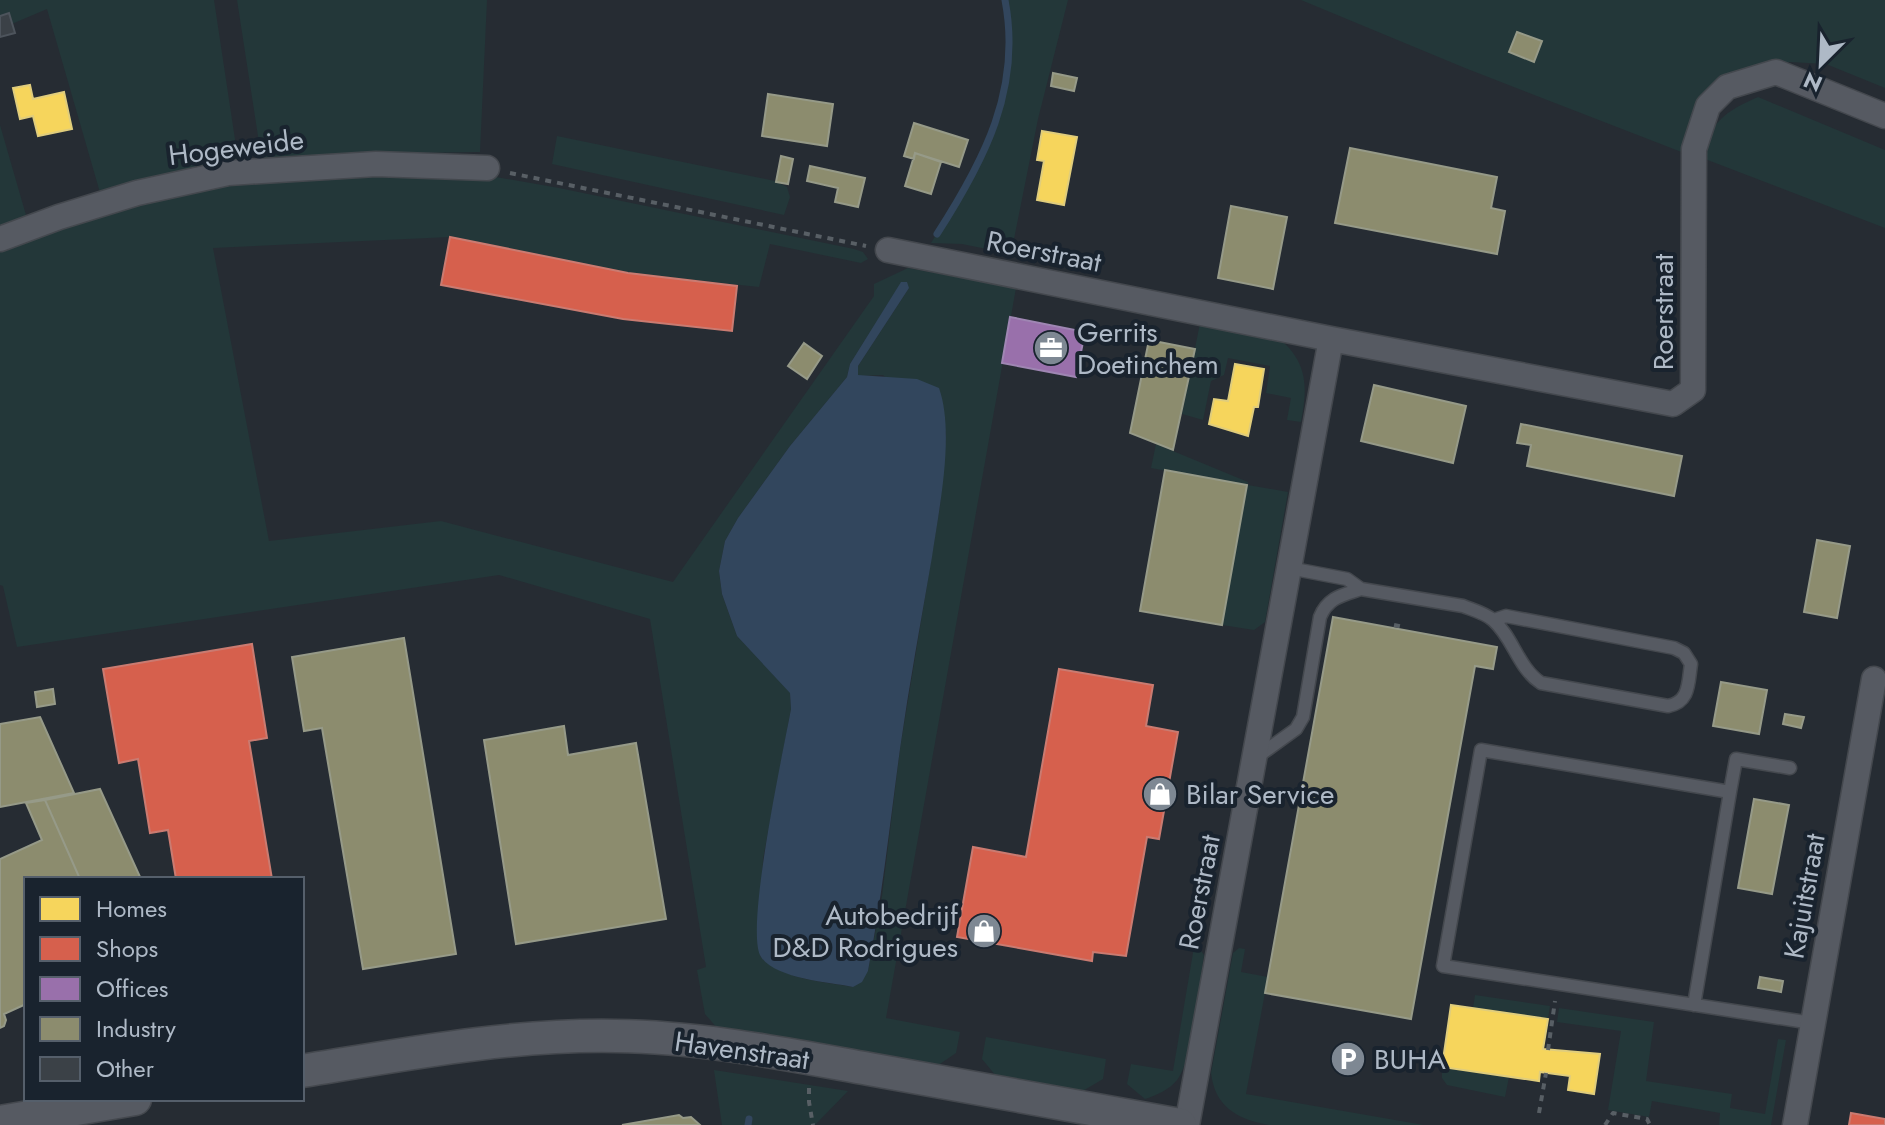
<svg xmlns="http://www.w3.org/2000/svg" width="1885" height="1125" font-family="Jost,sans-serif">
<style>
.green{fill:#233739;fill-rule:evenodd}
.water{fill:#32465d}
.homes{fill:#f6d55c;stroke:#e0cd7c;stroke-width:2}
.shops{fill:#d6604d;stroke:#ca7b71;stroke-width:2}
.offices{fill:#9970ab;stroke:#9f86b3;stroke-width:2}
.industry{fill:#8c8c6e;stroke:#969a88;stroke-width:2}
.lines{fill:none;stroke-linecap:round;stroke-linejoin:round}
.stream{stroke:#32465d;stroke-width:7}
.building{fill:#3b4147;stroke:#4d545c;stroke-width:2}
.service-casing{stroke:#44484e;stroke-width:15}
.minor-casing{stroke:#44484e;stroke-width:27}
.tertiary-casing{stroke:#44484e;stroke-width:35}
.path{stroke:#585f65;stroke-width:4;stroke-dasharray:6 6;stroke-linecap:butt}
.service{stroke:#565a62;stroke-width:12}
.minor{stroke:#565a62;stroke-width:24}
.tertiary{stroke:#565a62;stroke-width:32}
.labels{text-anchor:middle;stroke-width:8;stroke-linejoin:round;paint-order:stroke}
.street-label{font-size:28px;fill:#aeb9c6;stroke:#19232e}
.poi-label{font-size:28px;fill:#aeb9c6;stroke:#19232e;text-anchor:start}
</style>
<rect width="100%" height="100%" fill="#262c33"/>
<!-- green -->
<path class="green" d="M0,0h214l25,166 -138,30 -54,-187 -47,20z
M237,0h250l-7,152 -147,2 -71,8z
M1005,0h63l-30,119 -27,135 -49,-10 -31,-1c49,-77 92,-148 74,-243z
M1301,0h584v88l-59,-24 -36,-2 -29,3 -58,38 -18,34 -1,16 -219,-85z
M1758,97l127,53v78l-180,-69c1,-36 23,-49 53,-62z
M0,125l28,97 -28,11z
M557,136l218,45 12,6 3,10 -6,18 -232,-51z
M348,172h120l91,16 295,61 9,3 5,7 -7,4 -91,-19 -11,43 -131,-14 -178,-36 -237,11 56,293 172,-20 232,61 201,-286v-12l34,-16 108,20 -130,730 74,14 -4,21 -19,13 -172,-31 -47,-6 -13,-15 -8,-44 9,-3 -56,-348 -151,-44 -482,72 -14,-61 -3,-1v-340l200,-62zM901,283l8,5 -51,78v10l25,-1 63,57 -6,74 -40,243 -18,147 -14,75 -15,16c-32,-6 -69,-7 -93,-31l3,-97 28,-150 -1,-17 -53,-56 -15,-42 -3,-23 6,-30 13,-23 52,-72 57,-69 3,-13z
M1200,323l82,18c27,24 25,49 19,81l-14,-2 4,-22 -25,-5 4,-27 -42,-8 -4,17 -13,6 -8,39 -21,-6z
M1156,444l92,38v3l40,7 -23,130 -11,8 -32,-5 25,-139 -96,-18z
M1194,947l5,1 5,7c-5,30 -10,103 -27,125 -8,10 -20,15 -32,19l-18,-15 4,-20 42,7z
M1239,948l6,1 -4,23 27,5 -22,117 178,31h-155c-32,-6 -54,-18 -58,-52l22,-120z
M1475,995l75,11 -2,13 -75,-11z
M1559,1008l95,14 -8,59 86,13 -2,14 35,6 13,-75 8,1 -15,85h-52l1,-12 -68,-12 -3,16 -41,-7 13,-79 -64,-9z
M986,1037l120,22 -3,20 -22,13 -85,-16 -14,-17z
M1442,1067l67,10 -4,20 -58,-12 -5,-7z
M714,1070l134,21 -33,34h-93z"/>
<!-- water -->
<path class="water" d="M901,282h6l2,6 -51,78v9l59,4 22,9c16,45 0,121 -7,169 -11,64 -23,128 -32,192 -10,74 -18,148 -32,222l-6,11 -9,5c-25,-5 -77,-8 -92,-30 -17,-26 23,-209 30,-248l-1,-16 -53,-57 -15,-42 -3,-23 6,-30 13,-23 52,-72 57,-69 3,-13z"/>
<!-- homes -->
<path class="homes" d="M30,85l3,14 31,-7 8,37 -34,7 -5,-20 -13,3 -7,-31z
M1042,131l35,6 -13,68 -27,-5 7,-39 -7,-1z
M1235,364l29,5 -6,38h-4l-6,29 -39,-12 5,-25 14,2z
M1451,1005l97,14 -5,30 57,5 -6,40 -26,-4 2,-14 -30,-4 -1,9 -97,-14z"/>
<!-- shops -->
<path class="shops" d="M450,237l178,36 109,13 -5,45 -109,-12 -182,-34z
M252,644l15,94 -18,3 23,138h-96l-8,-49 -18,3 -12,-74 -19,4 -16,-94z
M1059,669l94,16 -7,41 32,6 -19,107 -12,-2 -21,119 -33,-4 -1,9 -135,-24 16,-90 53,10z
M1851,1113l34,6v6h-36z"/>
<!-- offices -->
<path class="offices" d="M1010,317l75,15 -9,45 -74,-14z"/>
<!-- industry -->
<path class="industry" d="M1517,32l25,9 -8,21 -25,-10z
M1053,73l24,5 -3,13 -23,-5z
M768,94l65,10 -6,42 -65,-10z
M914,123l54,17 -9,27 -44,-14 -1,6 -10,-3z
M1350,148l147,29 -6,31 14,3 -8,43 -162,-31z
M915,153l26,9 -10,32 -26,-8z
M781,156l12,3 -5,25 -12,-2z
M810,166l55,12 -7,29 -23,-5 3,-14 -31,-7z
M1231,206l56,11 -14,72 -55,-11z
M1149,340l46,9 -22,101 -43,-17z
M804,343l18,13 -15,23 -19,-13z
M1374,385l92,21 -13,57 -92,-22z
M1521,424l161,32 -8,40 -147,-30 4,-21 -14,-2z
M1165,470l82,15 -25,140 -82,-14z
M1817,540l33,6 -13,72 -33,-6z
M1333,617l164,30 -4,22 -18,-3 -64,353 -146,-26z
M404,638l52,316 -93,15 -41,-241 -18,3 -12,-74z
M1721,682l46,8 -8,44 -46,-8z
M53,689l2,15 -18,3 -2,-15z
M1785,714l19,3 -3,11 -18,-4z
M40,717l34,76 -74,14v-83z
M564,726l4,29 68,-12 30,176 -150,25 -32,-204z
M100,789l41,90h-61l-35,-79z
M1754,799l35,6 -17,89 -34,-6z
M45,800l35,79h-54v125l-22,10 2,6 -2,6 -4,2v-169l42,-19 -16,-37z
M1760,977l23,4 -2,11 -23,-4z
M679,1115l4,3 8,-1 9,8h-78z"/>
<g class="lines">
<!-- stream -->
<path class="stream" d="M937,234c47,-73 85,-145 68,-234
M748,1125l1,-6"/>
</g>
<!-- building -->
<path class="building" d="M9,13l6,20 -15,4v-21z"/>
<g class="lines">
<!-- service casing -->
<g class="service-casing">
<path id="service" d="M1289,568l58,11 14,10 102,17c10,4 22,7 30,14 20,17 25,48 48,63l127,23c22,-4 20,-23 23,-42l-7,-11 -10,-5 -168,-32 -12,4
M1257,757l39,-28 7,-12 17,-100c8,-20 23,-22 41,-28
M1730,792l6,-33 54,9
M1694,1005l36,-213 -249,-42 -38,216 369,57"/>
</g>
<!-- minor casing -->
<g class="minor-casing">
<path id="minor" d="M0,239l59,-22 78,-24 91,-20 148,-9 111,4
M888,250l443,89 342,65 20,-14 1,-241 14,-43 19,-19 49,-15 109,44
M1187,1125l144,-786
M1795,1125l79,-446"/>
</g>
<!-- tertiary casing -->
<g class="tertiary-casing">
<path id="tertiary" d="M302,1071c104,-17 208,-37 314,-35 85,1 169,18 253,33 103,19 207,37 311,56
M0,1122l135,-23"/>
</g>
<!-- path -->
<path class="path" d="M510,173l356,73
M1394,625l9,2
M1548,1050l7,-49
M809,1088v14l4,23
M1539,1113l7,-40
M1605,1125l8,-12 34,6 3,6"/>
<!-- service -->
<use href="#service" class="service"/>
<!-- minor -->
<use href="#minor" class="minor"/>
<!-- tertiary -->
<use href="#tertiary" class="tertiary"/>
</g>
<!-- icons -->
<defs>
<g id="office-disc" transform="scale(1.8)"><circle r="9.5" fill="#7e8893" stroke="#19232e"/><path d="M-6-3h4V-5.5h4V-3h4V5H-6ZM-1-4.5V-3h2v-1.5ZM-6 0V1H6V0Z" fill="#fff"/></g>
<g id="shop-disc" transform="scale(1.8)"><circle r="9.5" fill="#7e8893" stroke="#19232e"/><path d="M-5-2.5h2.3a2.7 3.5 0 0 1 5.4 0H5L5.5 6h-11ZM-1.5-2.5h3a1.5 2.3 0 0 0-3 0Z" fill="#fff"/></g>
<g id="parking-disc" transform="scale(1.8)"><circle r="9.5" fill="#7e8893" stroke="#19232e"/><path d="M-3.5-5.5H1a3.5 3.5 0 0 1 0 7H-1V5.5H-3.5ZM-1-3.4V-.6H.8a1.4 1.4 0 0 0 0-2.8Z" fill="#fff"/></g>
</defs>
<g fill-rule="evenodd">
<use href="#office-disc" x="1051" y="348"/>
<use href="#shop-disc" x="1160" y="794"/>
<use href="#shop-disc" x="984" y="931"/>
<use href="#parking-disc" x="1348" y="1059"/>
</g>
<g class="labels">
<!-- street labels -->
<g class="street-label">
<text transform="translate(236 147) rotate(-7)" y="10">Hogeweide</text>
<text transform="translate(1044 251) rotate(11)" y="10">Roerstraat</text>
<text transform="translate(1663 312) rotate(-90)" y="10">Roerstraat</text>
<text transform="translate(1199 892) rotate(-79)" y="10">Roerstraat</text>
<text transform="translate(1804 896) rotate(-80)" y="10">Kajuitstraat</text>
<text transform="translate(742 1050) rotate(8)" y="10">Havenstraat</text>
</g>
<!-- poi labels -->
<g class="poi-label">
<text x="1077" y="342">Gerrits<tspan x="1077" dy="32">Doetinchem</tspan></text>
<text x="1186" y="804">Bilar Service</text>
<text x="958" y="925" text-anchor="end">Autobedrijf<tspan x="958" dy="32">D&amp;D Rodrigues</tspan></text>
<text x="1374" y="1069">BUHA</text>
</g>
</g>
<!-- legend -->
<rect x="24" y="877" width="280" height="224" fill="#19232e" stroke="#555f6b" stroke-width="2"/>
<rect x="40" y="897" width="40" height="24" fill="#f6d55c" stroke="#555f6b" stroke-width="2"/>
<text x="96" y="917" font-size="24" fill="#aeb9c6">Homes</text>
<rect x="40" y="937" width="40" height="24" fill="#d6604d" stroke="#555f6b" stroke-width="2"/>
<text x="96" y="957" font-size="24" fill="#aeb9c6">Shops</text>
<rect x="40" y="977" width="40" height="24" fill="#9970ab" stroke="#555f6b" stroke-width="2"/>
<text x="96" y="997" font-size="24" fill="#aeb9c6">Offices</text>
<rect x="40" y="1017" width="40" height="24" fill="#8c8c6e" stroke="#555f6b" stroke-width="2"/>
<text x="96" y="1037" font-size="24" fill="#aeb9c6">Industry</text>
<rect x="40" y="1057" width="40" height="24" fill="#3b4147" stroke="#555f6b" stroke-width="2"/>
<text x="96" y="1077" font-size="24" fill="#aeb9c6">Other</text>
<!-- north arrow -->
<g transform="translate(1821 64) rotate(204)" stroke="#19232e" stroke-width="6" paint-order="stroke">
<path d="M0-6L14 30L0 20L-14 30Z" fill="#aeb9c6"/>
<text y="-12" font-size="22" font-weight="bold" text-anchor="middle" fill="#aeb9c6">N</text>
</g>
</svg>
